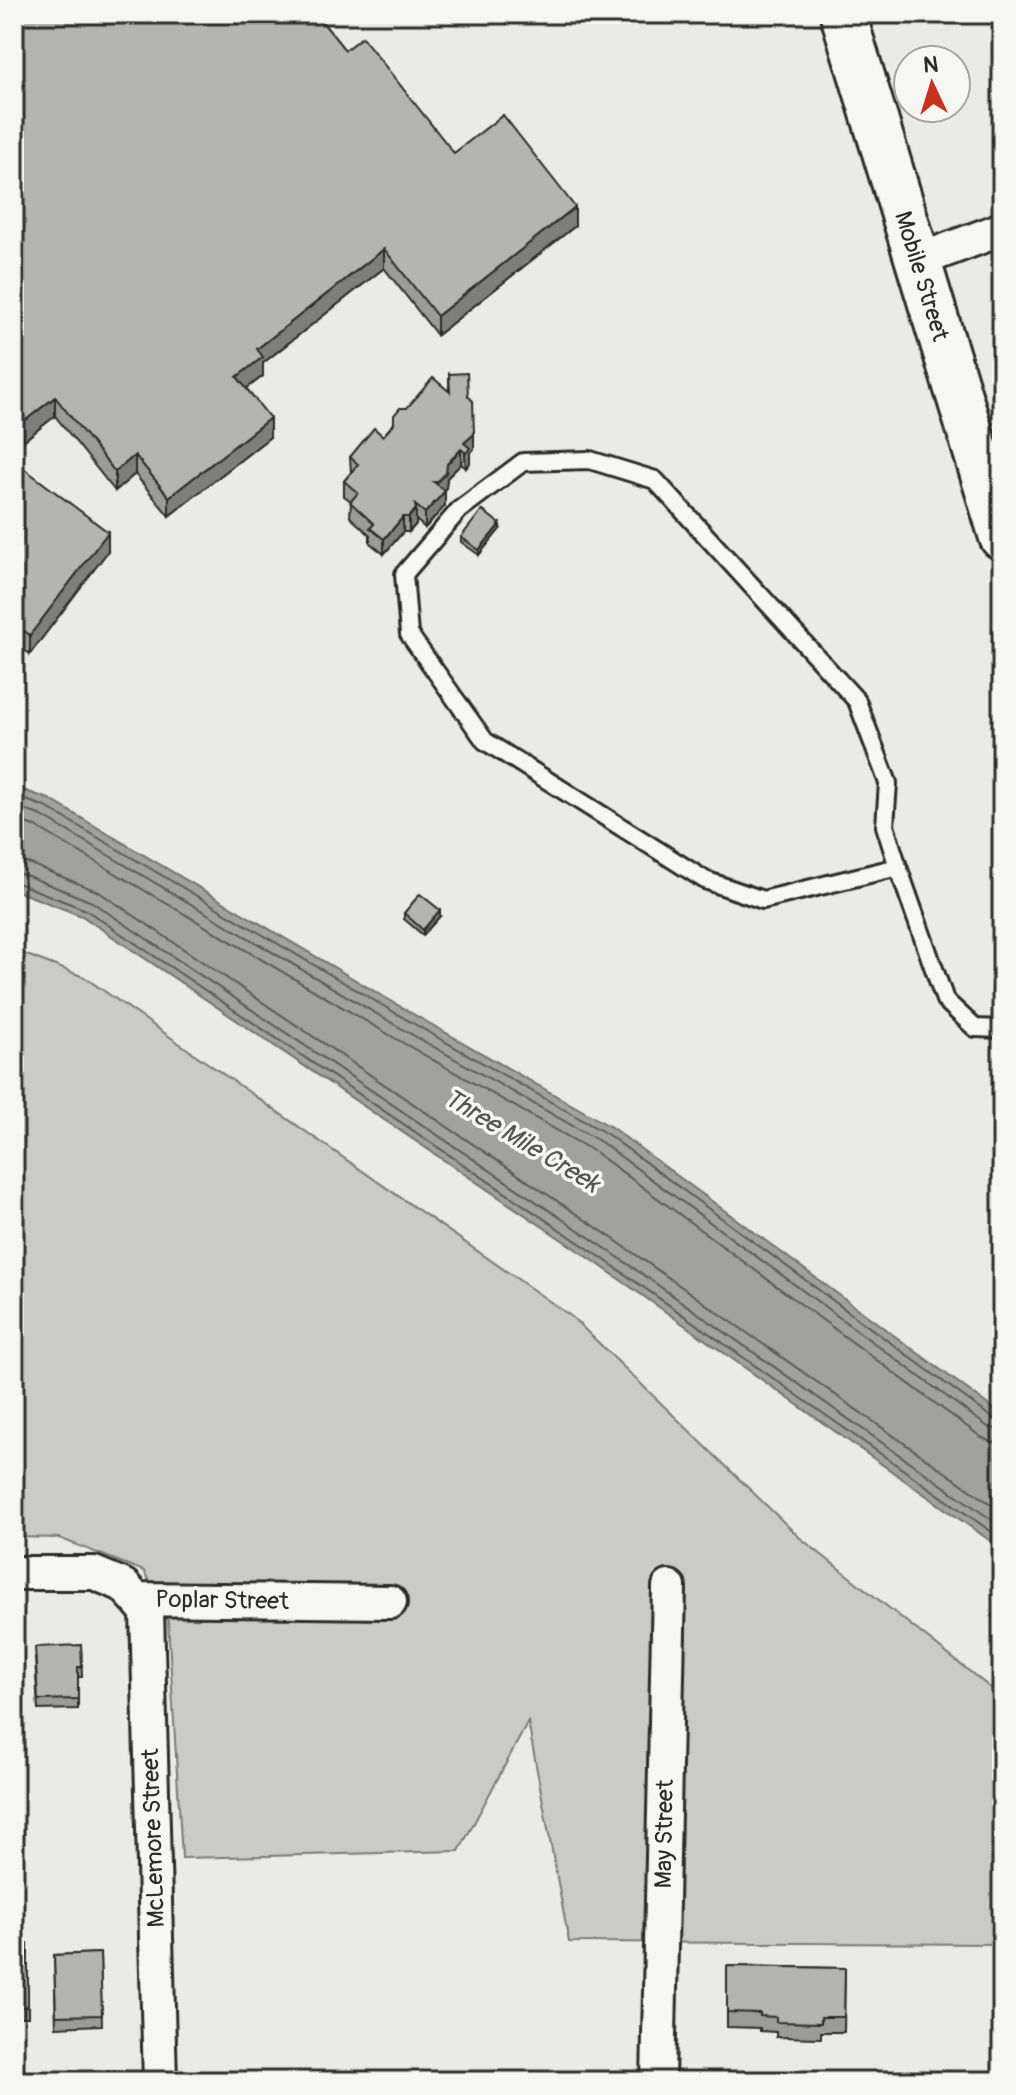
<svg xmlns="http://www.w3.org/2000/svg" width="1016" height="2095" font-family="Pangolin,sans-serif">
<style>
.green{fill:#cacac7;stroke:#7a7a79;stroke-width:2}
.water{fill:#a1a19e;stroke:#727270;stroke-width:2}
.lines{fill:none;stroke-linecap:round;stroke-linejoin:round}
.shore{stroke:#5a5a59;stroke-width:2}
.stream{stroke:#727270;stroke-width:10}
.lane-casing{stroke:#2b2b2b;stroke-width:22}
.street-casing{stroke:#2b2b2b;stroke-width:38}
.secondary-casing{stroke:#2b2b2b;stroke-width:50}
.lane{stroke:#f6f6f2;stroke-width:16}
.street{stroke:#f6f6f2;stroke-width:32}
.secondary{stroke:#f6f6f2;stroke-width:44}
.wall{fill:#9b9b98;stroke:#2b2b2b;stroke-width:2}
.shaded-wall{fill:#7e7e7c;stroke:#2b2b2b;stroke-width:2}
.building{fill:#b4b4b1;stroke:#2b2b2b;stroke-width:2}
.labels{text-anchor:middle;stroke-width:7;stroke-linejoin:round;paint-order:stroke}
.street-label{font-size:24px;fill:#2b2b2b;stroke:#f6f6f2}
.water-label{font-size:26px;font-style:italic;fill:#545453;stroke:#f6f6f2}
</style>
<rect width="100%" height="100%" fill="#eaeae6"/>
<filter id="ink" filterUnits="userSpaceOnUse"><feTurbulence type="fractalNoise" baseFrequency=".0125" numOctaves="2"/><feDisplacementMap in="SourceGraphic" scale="16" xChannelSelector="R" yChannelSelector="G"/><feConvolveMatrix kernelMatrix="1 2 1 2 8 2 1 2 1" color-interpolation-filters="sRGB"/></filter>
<g filter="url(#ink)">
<!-- green -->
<path class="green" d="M14,950l70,27 488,340 227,220 203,160v247l-433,-2 -41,-220 -69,129 -277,7 -14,-237 -24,-50 -85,-33 -45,-1z"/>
<!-- water -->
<path class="water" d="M14,787l35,12 364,215 198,113 391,288v134l-407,-287 -513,-346 -68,-26z"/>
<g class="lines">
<!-- shore -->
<path class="shore" d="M14,796l32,11 363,214 198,113 387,285 8,2
M14,806l28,10 362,214 197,112 387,285 14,4
M14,819l23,8 361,213 197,112 386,285 10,5 11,1
M14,861l14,2 71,29 513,346 390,274
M14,873l9,1 69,28 513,346 397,279
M14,883l6,1 66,26 513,346 403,283"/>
<!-- stream -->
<path class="stream" d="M995,14l7,30"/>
<!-- lane casing -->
<g class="lane-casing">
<path id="lane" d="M590,460l65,20 202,221 31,82 -3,43 13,41 -135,33 -58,-20 -220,-139 -76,-107 -5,-60 55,-64 64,-48z
M898,867l47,133 30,28 27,1"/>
</g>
<!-- street casing -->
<g class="street-casing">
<path id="street" d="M917,261l85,-32
M14,1573h80l29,12 13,14 254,3
M136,1599l11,13 13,469
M658,2081l11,-494"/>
</g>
<!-- secondary casing -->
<g class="secondary-casing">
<path id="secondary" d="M843,14l159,523"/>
</g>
<!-- lane -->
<use href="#lane" class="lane"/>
<!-- street -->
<use href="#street" class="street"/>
<!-- secondary -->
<use href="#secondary" class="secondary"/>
</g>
<!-- wall -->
<path class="wall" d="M14,14l331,36 109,103 121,73 -138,109 -53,-67 -121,95v13l-17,13 24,48 -101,79 -34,-42 -20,17 -60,-75 -33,26 -8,-10z
M449,374l19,22 6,53 -4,4v10l-4,5 -5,-4 -14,14 -1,10 -3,2 2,16 -20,22 -9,-8v4l-7,8h-6l-19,22 -14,-11v-8l-20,-18 1,-16 -7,-5v-15l7,-8 -1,-16 33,-21 24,-28 42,-17z
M14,461l94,90 -78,103 -16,-11z
M500,529l-21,26 -18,-13v-5z
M404,913l36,3 -17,19 -19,-16z
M81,1645l1,32h-4v32l-40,1 -3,-53z
M14,1944h14v73h-14z
M100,1953l2,72 -46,2 -2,-72z
M727,1966l118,2 -1,64h-23v6l-45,-1v-5l-16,-1v-3l-33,-1z"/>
<!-- shaded-wall -->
<path class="shaded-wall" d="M575,207v19l-138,109v-19z
M384,249v19l-121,95v13l-26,20v-19l20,-28z
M55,397v19l-33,26v-19z
M270,418v19l-101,79v-19z
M474,434v15l-4,4v10l-4,5 -2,-25z
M461,449v15l-14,14 -1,10 -9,9v-15l10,-18z
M135,455v19l-20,17v-19z
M445,491v15l-20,22v-15z
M416,509v15l-7,8v-15z
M403,517v15l-19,22v-15z
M500,524v5l-21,26v-5z
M108,532v19l-78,103v-19z
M440,910v6l-17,19v-5z"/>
<!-- building -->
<path class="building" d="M14,14h302l29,36 17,-13 92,116 49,-38 72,92 -138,109 -53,-67 -127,100 6,8 -26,20 33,41 -101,79 -34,-42 -20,17 -60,-75 -33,26 -8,-10z
M467,373l1,23 5,5 1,33 -10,9 6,5 -4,5 -5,-4 -14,15 -1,9 -9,9h-3l11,9 -20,22 -10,-8 1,4 -7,8h-6l-19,22 -14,-11 4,-4 -24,-22 8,-9 -14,-12 14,-17 -8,-7 24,-29 9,8 11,-12v-9l6,-7h7l26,-30 17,14 -1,-18z
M14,461l94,71 -78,103 -16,-11z
M482,510l18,14 -21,26 -18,-13z
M420,894l20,16 -17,20 -19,-17z
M81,1645l1,22h-4v32l-40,1 -3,-53z
M14,1944h14v63l-14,-1z
M100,1953l2,62 -46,1 -2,-61z
M727,1966l118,2 -1,49h-23v6l-45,-1v-5l-16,-1v-3l-33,-1z"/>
</g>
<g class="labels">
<!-- street labels -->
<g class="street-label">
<text transform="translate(922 276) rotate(73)" y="8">Mobile Street</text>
<text transform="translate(222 1600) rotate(1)" y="8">Poplar Street</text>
<text transform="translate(664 1834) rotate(-89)" y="8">May Street</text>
<text transform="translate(153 1838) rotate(-92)" y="8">McLemore Street</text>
</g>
<!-- water labels -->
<g class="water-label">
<text transform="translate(522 1140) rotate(31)" y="9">Three Mile Creek</text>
</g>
</g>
<!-- margin -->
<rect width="1016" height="2095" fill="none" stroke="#f6f6f2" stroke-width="48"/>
<rect x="24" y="24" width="968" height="2047" fill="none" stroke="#2b2b2b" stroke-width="3" filter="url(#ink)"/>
<!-- north arrow -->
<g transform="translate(932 84) rotate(356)"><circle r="38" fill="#f6f6f2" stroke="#a5a5a2" stroke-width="2"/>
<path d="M0-6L14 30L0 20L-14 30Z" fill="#c8321e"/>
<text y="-12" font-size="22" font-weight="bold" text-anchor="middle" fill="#2b2b2b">N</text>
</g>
</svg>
